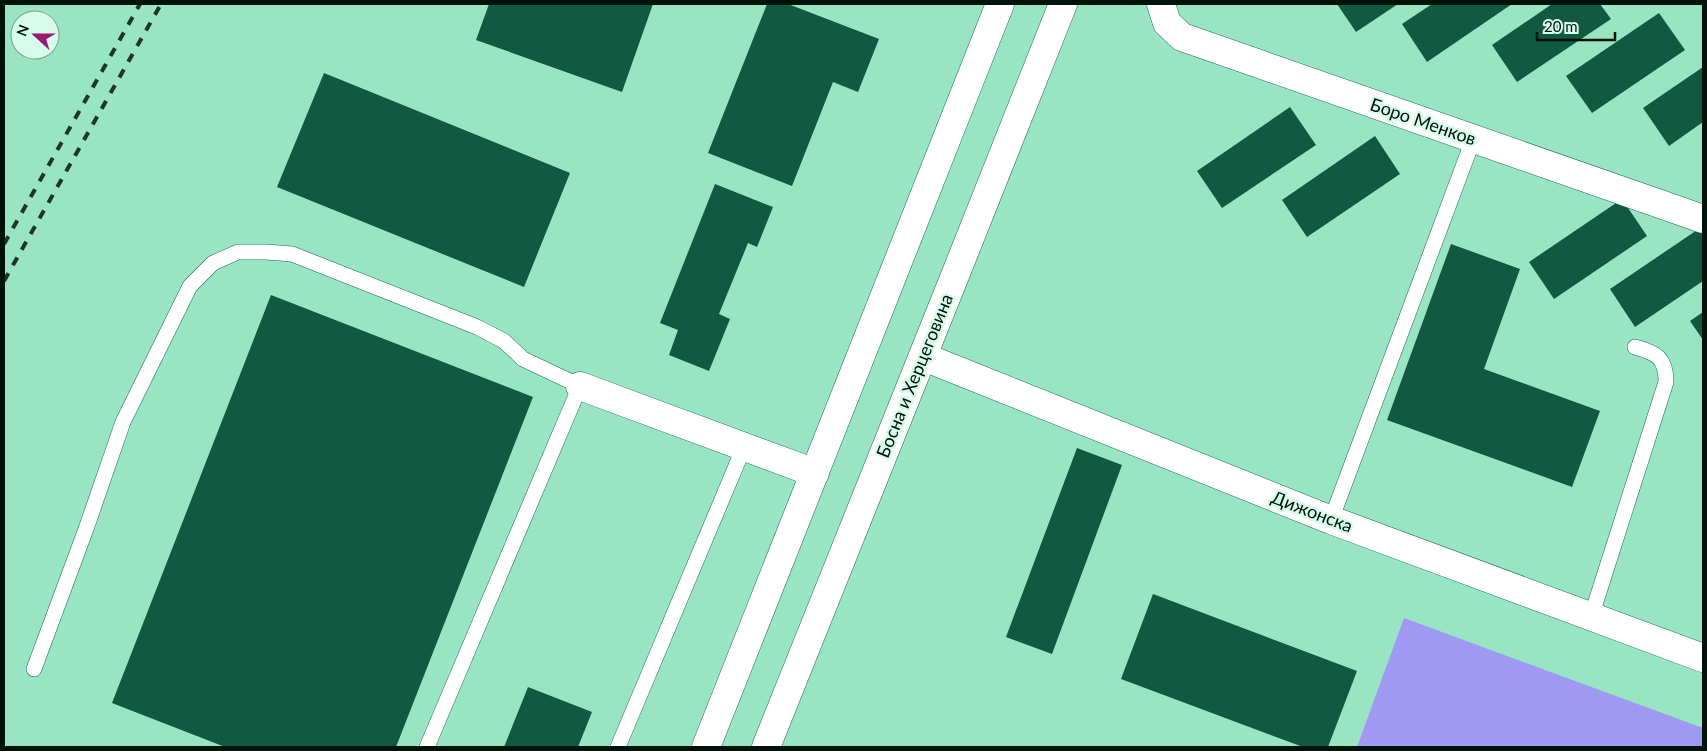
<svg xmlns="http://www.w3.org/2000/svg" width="1707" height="751" font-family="Lato,sans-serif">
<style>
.green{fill:#9f99f3}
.building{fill:#135841}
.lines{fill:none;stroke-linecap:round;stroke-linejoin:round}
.lane-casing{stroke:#1b6b50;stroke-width:16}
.street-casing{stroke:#1b6b50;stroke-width:29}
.secondary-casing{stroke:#1b6b50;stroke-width:29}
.lane{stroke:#fff;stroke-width:15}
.street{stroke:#fff;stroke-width:28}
.secondary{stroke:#fff;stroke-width:28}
.rail{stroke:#1a372a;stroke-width:4;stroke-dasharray:9 9;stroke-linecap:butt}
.labels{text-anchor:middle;stroke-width:5;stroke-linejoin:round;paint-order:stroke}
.street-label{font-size:18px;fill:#00130b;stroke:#d7fceb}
</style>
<rect width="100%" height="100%" fill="#98e4c3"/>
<!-- green -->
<path class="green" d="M1404,618l299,110v19h-346z"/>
<!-- building -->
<path class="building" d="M489,4h164l-31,88 -146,-52z
M767,4h21l91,35 -21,53 -25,-10 -41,104 -84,-33z
M1337,4h61l-42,28z
M1432,4h80l-85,58 -25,-38z
M1552,4h48l11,15 -94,63 -25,-37z
M1659,13l26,37 -93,63 -26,-37z
M1703,67v55l-34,24 -26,-38z
M324,73l246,100 -46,114 -247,-100z
M1290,107l26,38 -94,63 -25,-37z
M1375,136l25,38 -93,63 -25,-37z
M715,184l58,23 -16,40 -9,-4 -29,71 11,5 -21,52 -40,-16 9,-25 -18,-7z
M1622,199l25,37 -93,63 -25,-37z
M1703,226v55l-68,46 -25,-38z
M1451,244l69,25 -36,100 116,42 -28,76 -185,-67z
M271,295l262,102 -137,350h-171l-113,-44z
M1703,312v28l-13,-19z
M1077,448l45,17 -70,189 -46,-17z
M1153,594l204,77 -29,76h-25l-182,-68z
M528,687l64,25 -14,35h-74z"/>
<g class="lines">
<!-- lane casing -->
<g class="lane-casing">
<path id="lane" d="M1331,520l142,-380
M1591,617l75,-235c0,-24 -9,-29 -31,-35
M34,669l52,-140 37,-107 67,-136 23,-23 25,-11h28l26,2 185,73 27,14 19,18 57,27 -153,361
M618,747l126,-300"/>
</g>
<!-- street casing -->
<g class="street-casing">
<path id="street" d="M1161,4l6,19 15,14 521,182
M924,357l407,163 372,138
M580,386l235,87"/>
</g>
<!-- secondary casing -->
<g class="secondary-casing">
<path id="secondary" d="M706,747l294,-743
M766,747c99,-247 199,-495 297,-743"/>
</g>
<!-- lane -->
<use href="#lane" class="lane"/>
<!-- street -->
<use href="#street" class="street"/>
<!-- secondary -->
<use href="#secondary" class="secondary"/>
<!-- rail -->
<path class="rail" d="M4,244l136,-240
M4,281l157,-277"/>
</g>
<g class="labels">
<!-- street labels -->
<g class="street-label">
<text transform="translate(1423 122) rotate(19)" y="6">Боро Менков</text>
<text transform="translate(915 376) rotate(-68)" y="6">Босна и Херцеговина</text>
<text transform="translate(1312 512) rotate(21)" y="6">Дижонска</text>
</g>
</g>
<!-- border -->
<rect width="1707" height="751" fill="none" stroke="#00130b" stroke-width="10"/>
<!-- north arrow -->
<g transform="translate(35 35) rotate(291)"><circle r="24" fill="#d7fceb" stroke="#819f91"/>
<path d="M0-4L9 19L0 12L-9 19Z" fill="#99196f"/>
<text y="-8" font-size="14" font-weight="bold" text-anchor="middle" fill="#00130b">N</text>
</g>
<!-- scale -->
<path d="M1537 32v8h78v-8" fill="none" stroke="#00130b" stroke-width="2.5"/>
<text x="1544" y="32" font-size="15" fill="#00130b" stroke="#d7fceb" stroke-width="4" paint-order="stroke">20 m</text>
</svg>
